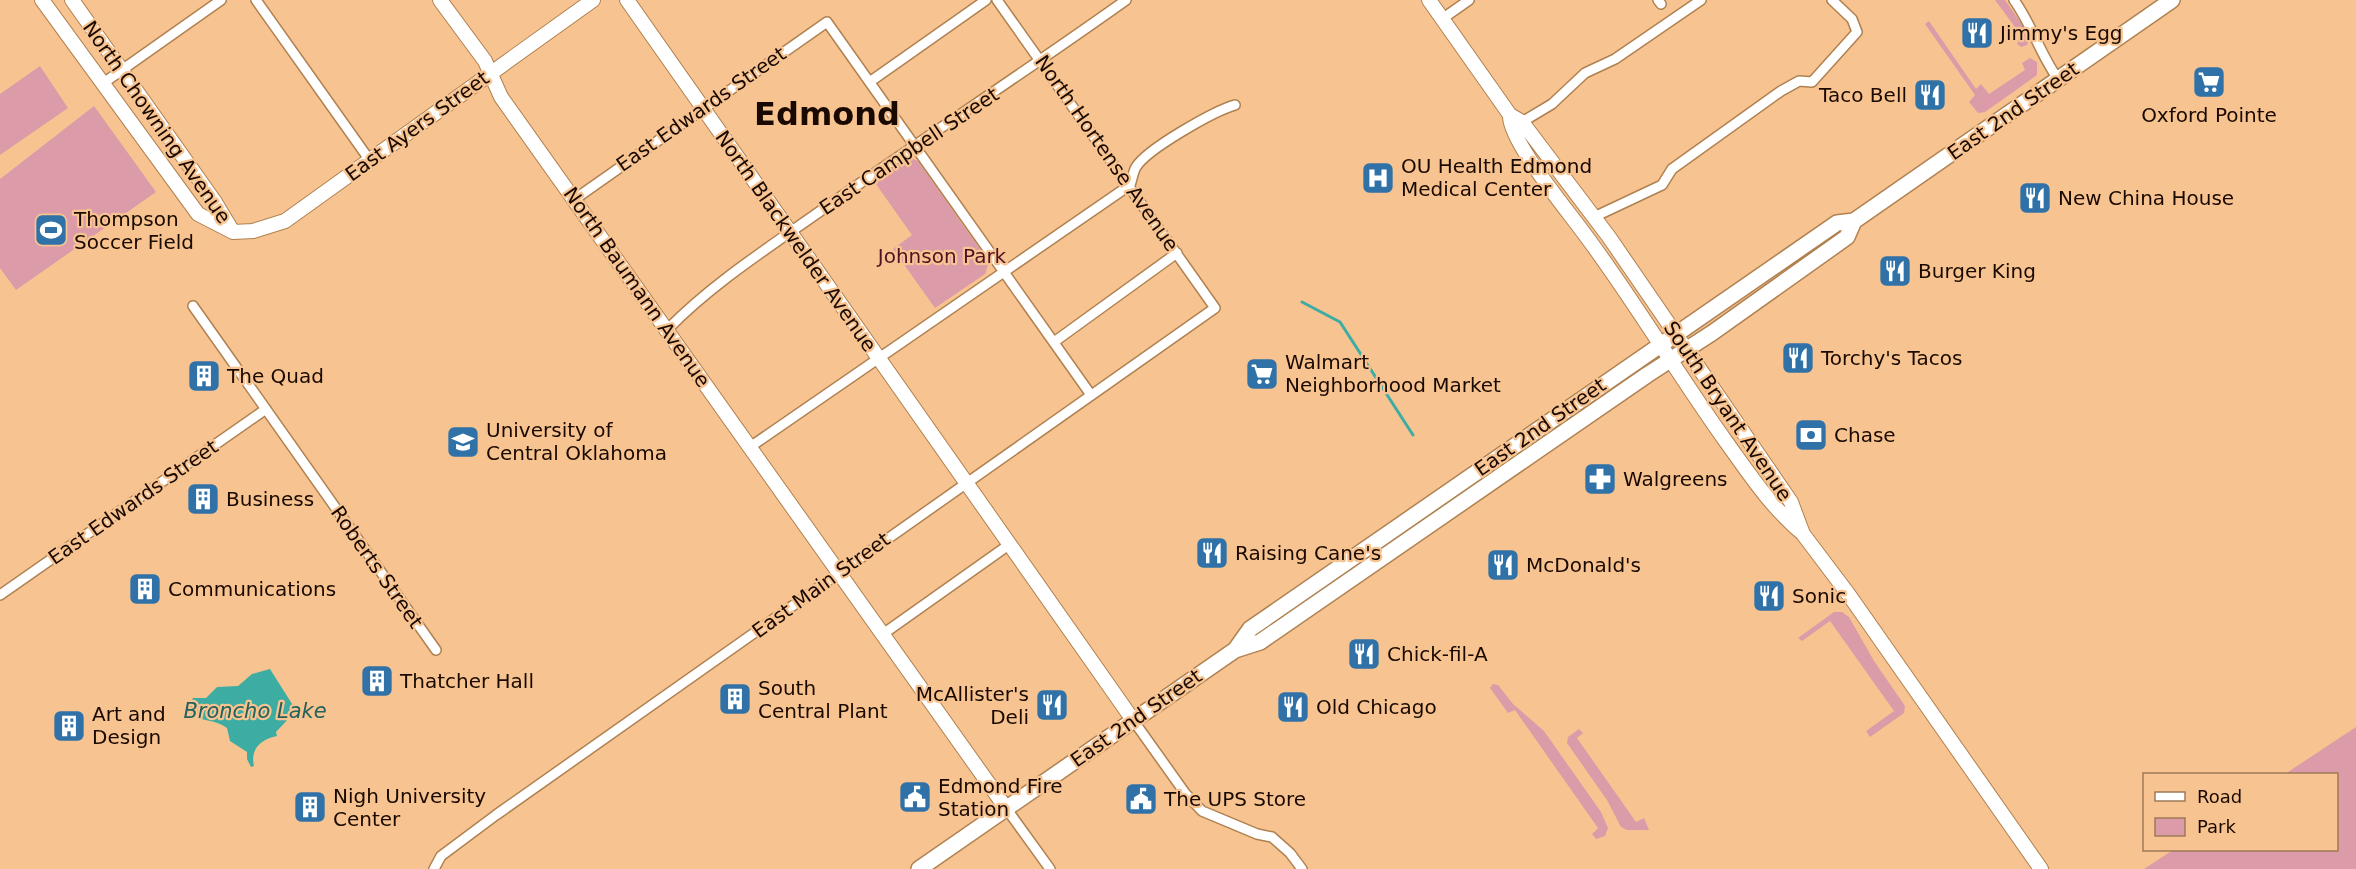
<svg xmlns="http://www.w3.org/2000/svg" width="2356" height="869" font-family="'DejaVu Sans',sans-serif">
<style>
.green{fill:#dc9ba8}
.water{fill:#3daca2}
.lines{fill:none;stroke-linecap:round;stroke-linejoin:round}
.stream{stroke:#3daca2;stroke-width:3}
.street-casing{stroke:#b08150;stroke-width:12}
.secondary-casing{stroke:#b08150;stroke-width:16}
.primary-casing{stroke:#b08150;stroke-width:18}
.street{stroke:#fff;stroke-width:9}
.secondary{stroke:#fff;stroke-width:14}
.primary{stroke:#fff;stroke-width:15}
.labels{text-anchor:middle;stroke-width:4.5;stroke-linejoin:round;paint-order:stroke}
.poi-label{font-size:20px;fill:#1a0900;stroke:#f7c491;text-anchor:start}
.street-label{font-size:20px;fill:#1a0900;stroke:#f7c491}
.park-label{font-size:20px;fill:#4f1124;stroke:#f7c491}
.water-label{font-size:21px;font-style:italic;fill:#25615b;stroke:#f7c491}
.town-label{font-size:32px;font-weight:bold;fill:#1a0900;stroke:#f7c491}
</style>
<rect width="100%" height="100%" fill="#f7c491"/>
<!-- green -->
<path class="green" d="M1995,0h10l19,27 5,14 -2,4 -6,2 -4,-3 3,-10z
M1929,21l47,68 5,-5 8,10 36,-24 -3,-7 8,-5 7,4v13l-52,37 -7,1 -9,-11 6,-7 -50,-71z
M40,66l28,42 -68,47v-61z
M94,106l62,86 -140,98 -16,-22v-89z
M908,157l10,4 71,101 -4,12 -50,34 -42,-59 19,-14 -39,-55z
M1834,612h8l7,5 25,44 31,45 -1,7 -34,24 -4,-6 28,-20 -64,-90 -28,20 -4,-3z
M1493,684l5,1 15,19 31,27 57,81 7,16 -3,8 -9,3 -4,-5 6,-6 -83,-118 -7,3 -18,-25z
M2356,727v142h-212l29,-19h163v-76h-51z
M1579,729l4,4 -6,5 59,84 8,-4 5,12h-22l-6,-3 -14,-27 -40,-57 1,-6z"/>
<!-- water -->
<path class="water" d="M270,669l24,38 -3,9 -15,16 1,4c-16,3 -27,13 -23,30l-3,1 -4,-8v-7l-17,-11 -3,-13c-12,-9 -24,-6 -36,-13l-2,-9 4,-8h13l11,-11 21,-1 14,-12z"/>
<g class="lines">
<!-- stream -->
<path class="stream" d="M1302,302l38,20 73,113"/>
<!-- street casing -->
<g class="street-casing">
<path id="street" d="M256,0l115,162
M1658,0l3,4
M2014,0c18,25 26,54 44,79
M1442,19l27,-19
M871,81l115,-81
M102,84l119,-84
M1522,122l30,-18 33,-31 30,-14 86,-59
M575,199l252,-177 264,373
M1594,217l68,-32 10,-16 109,-78 18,-10 13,1 45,-50 -5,-13 -20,-19
M193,306l243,344
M668,329c44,-45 100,-81 151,-117 102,-72 206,-140 307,-212
M1054,342l123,-89
M750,447l380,-262c2,-5 3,-13 6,-18 11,-18 78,-56 99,-62
M0,595l266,-186
M883,634l127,-90
M1133,720l52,73 17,18 55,23 15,3 18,16 12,16
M1006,808l44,61
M434,869l7,-13 55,-41 719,-507 -218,-308"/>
</g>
<!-- secondary casing -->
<g class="secondary-casing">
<path id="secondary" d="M42,0l156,214 35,18
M72,0l143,202 18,30
M440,0l45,61 16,36 505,711
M627,0l506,720
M1429,0l81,115 12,7 87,115 182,265 12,32 46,61 192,274
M1510,115c-2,25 59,97 76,121 50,67 92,139 141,207 23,32 44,64 75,90
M233,232l20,-1 32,-10 308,-221"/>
</g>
<!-- primary casing -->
<g class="primary-casing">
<path id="primary" d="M1235,650l15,-21 587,-406 17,-2 318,-221
M919,869l316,-219 25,-8 387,-267 65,-42 135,-96 7,-16"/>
</g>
<!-- street -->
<use href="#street" class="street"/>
<!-- secondary -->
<use href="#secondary" class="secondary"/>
<!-- primary -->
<use href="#primary" class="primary"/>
</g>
<!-- icons -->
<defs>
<g id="restaurant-square" transform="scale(1.725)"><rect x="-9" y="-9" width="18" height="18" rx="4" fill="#3072a8" stroke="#f7c491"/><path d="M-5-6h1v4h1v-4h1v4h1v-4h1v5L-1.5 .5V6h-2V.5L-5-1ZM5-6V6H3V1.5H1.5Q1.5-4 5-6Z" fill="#fff"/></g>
<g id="supermarket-square" transform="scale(1.725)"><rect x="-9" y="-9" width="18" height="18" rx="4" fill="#3072a8" stroke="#f7c491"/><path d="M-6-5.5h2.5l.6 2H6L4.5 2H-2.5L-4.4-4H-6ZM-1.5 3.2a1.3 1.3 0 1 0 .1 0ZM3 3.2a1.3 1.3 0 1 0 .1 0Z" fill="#fff"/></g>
<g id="hospital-square" transform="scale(1.725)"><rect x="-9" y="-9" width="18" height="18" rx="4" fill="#3072a8" stroke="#f7c491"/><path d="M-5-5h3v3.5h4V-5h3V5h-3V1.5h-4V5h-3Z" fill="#fff"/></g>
<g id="stadium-square" transform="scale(1.725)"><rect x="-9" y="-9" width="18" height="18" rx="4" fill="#3072a8" stroke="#f7c491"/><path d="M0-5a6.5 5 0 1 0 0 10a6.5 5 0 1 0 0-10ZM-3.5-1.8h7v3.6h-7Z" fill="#fff"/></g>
<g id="building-square" transform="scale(1.725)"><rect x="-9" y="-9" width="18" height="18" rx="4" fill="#3072a8" stroke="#f7c491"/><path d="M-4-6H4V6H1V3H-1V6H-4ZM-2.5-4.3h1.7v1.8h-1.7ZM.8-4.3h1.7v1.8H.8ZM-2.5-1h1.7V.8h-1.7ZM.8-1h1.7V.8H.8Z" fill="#fff"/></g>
<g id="bank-square" transform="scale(1.725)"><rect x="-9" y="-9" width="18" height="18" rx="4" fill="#3072a8" stroke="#f7c491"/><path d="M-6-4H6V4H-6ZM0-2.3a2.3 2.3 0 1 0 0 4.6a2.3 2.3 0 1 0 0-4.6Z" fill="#fff"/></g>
<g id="university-square" transform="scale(1.725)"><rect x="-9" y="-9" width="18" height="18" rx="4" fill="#3072a8" stroke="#f7c491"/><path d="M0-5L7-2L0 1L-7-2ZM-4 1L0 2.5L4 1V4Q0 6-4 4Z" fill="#fff"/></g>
<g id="pharmacy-square" transform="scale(1.725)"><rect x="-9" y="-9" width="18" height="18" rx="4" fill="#3072a8" stroke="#f7c491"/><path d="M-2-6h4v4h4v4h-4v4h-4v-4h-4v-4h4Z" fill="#fff"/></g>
<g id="civic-square" transform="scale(1.725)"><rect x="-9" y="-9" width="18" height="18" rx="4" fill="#3072a8" stroke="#f7c491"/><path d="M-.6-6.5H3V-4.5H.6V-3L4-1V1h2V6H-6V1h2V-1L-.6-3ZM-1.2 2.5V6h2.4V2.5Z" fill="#fff"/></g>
</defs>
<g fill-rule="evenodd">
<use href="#restaurant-square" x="1977" y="33"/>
<use href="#supermarket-square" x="2209" y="82"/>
<use href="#restaurant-square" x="1930" y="95"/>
<use href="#hospital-square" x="1378" y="178"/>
<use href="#restaurant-square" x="2035" y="198"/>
<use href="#stadium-square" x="51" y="230"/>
<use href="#restaurant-square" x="1895" y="271"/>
<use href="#restaurant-square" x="1798" y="358"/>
<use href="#supermarket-square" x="1262" y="374"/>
<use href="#building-square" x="204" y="376"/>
<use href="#bank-square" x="1811" y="435"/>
<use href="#university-square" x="463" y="442"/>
<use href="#pharmacy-square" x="1600" y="479"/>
<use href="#building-square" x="203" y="499"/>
<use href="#restaurant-square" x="1212" y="553"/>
<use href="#restaurant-square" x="1503" y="565"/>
<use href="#building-square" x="145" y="589"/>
<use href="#restaurant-square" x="1769" y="596"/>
<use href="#restaurant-square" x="1364" y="654"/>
<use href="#building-square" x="377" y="681"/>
<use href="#building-square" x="735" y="699"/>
<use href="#restaurant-square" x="1052" y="705"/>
<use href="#restaurant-square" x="1293" y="707"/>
<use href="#building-square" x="69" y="726"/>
<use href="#civic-square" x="915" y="797"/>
<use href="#civic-square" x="1141" y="799"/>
<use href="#building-square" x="310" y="807"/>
</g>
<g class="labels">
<!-- poi labels -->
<g class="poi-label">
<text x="2000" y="40">Jimmy's Egg</text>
<text x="1907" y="102" text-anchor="end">Taco Bell</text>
<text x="2209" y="122" text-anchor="middle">Oxford Pointe</text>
<text x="1401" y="173">OU Health Edmond<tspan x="1401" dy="23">Medical Center</tspan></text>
<text x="2058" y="205">New China House</text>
<text x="74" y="226">Thompson<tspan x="74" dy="23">Soccer Field</tspan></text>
<text x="1918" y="278">Burger King</text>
<text x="1821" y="365">Torchy's Tacos</text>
<text x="1285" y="369">Walmart<tspan x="1285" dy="23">Neighborhood Market</tspan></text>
<text x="227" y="383">The Quad</text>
<text x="486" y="437">University of<tspan x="486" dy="23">Central Oklahoma</tspan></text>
<text x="1834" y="442">Chase</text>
<text x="1623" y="486">Walgreens</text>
<text x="226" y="506">Business</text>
<text x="1235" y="560">Raising Cane's</text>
<text x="1526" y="572">McDonald's</text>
<text x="168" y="596">Communications</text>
<text x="1792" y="603">Sonic</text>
<text x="1387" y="661">Chick-fil-A</text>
<text x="400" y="688">Thatcher Hall</text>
<text x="758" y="695">South<tspan x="758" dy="23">Central Plant</tspan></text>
<text x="1029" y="701" text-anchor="end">McAllister's<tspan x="1029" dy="23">Deli</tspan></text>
<text x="1316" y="714">Old Chicago</text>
<text x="92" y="721">Art and<tspan x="92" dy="23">Design</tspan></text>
<text x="938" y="793">Edmond Fire<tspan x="938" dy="23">Station</tspan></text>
<text x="333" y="803">Nigh University<tspan x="333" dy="23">Center</tspan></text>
<text x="1164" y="806">The UPS Store</text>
</g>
<!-- street labels -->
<g class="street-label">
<text transform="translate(701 109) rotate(-35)" y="7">East Edwards Street</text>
<text transform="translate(2013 111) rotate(-35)" y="7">East 2nd Street</text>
<text transform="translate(157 122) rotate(55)" y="7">North Chowning Avenue</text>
<text transform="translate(417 126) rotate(-36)" y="7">East Ayers Street</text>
<text transform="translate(909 151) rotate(-34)" y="7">East Campbell Street</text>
<text transform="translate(1107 153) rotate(55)" y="7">North Hortense Avenue</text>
<text transform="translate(796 241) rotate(55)" y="7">North Blackwelder Avenue</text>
<text transform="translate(637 287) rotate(55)" y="7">North Baumann Avenue</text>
<text transform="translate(1728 411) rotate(56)" y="7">South Bryant Avenue</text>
<text transform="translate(1540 427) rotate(-35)" y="7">East 2nd Street</text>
<text transform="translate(133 502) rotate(-35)" y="7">East Edwards Street</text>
<text transform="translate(377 567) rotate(55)" y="7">Roberts Street</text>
<text transform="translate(821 585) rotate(-36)" y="7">East Main Street</text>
<text transform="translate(1136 718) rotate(-35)" y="7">East 2nd Street</text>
</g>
<!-- park labels -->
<g class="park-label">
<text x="942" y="263">Johnson Park</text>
</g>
<!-- water labels -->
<g class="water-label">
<text x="255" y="718">Broncho Lake</text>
</g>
<!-- town labels -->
<g class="town-label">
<text x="827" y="125">Edmond</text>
</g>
</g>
<!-- legend -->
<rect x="2143" y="773" width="195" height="78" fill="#f7c491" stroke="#9f7957" stroke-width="1.5"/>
<rect x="2155" y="792" width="30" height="9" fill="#ffffff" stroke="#9f7957" stroke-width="1.5"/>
<text x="2197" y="803" font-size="18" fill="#1a0900">Road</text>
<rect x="2155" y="818" width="30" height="18" fill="#dc9ba8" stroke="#9f7957" stroke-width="1.5"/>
<text x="2197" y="833" font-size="18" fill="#1a0900">Park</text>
</svg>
